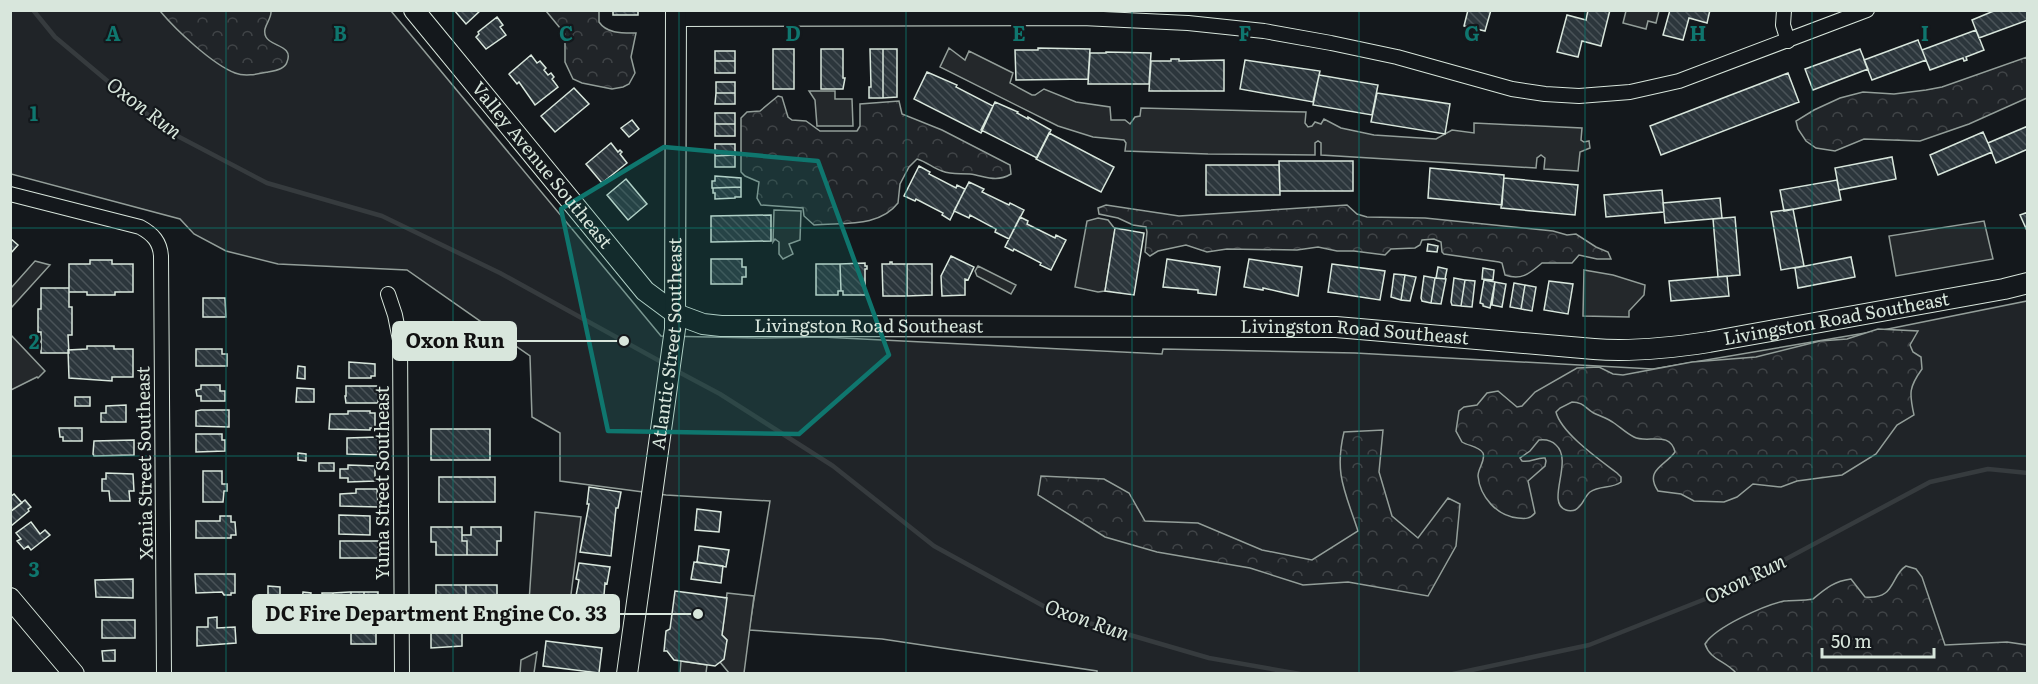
<svg xmlns="http://www.w3.org/2000/svg" width="2038" height="684" font-family="Literata,serif">
<style>
.green{fill:#202428;stroke:#939e99;stroke-width:1.5}
.forest{fill:url(#forest-crowns);stroke:#939e99;stroke-width:1.5}
.parking{fill:#24282b;stroke:#939e99;stroke-width:1.5}
.lines{fill:none;stroke-linecap:round;stroke-linejoin:round}
.stream{stroke:#363b3e;stroke-width:4.5}
.building{fill:url(#building-back-hatch);stroke:#d8e6dc;stroke-width:1.5}
.street-casing{stroke:#d8e6dc;stroke-width:16}
.secondary-casing{stroke:#d8e6dc;stroke-width:22}
.street{stroke:#14181c;stroke-width:14}
.secondary{stroke:#14181c;stroke-width:20}
.marked{fill:#0f766e;fill-opacity:0.2;stroke:#0f766e;stroke-width:4.5;stroke-linejoin:round}
.grid{fill:none;stroke:#0f766e;stroke-width:1.5;stroke-opacity:0.55}
.labels{text-anchor:middle;stroke-width:4.5;stroke-linejoin:round;paint-order:stroke}
.street-label{font-size:18px;fill:#d8e6dc;stroke:#14181c}
.water-label{font-size:20px;font-style:italic;fill:#d8e6dc;stroke:#14181c}
.grid-label{font-size:20px;text-anchor:middle;font-weight:bold;fill:#0f766e;stroke:#14181c;stroke-width:4.5;stroke-linejoin:round;paint-order:stroke}
.leader{fill:none;stroke:#d8e6dc;stroke-width:2}
.callout-dot{fill:#d8e6dc;stroke:#14181c;stroke-width:2}
.callout{fill:#d8e6dc;stroke:#d8e6dc;stroke-width:2}
.callout-label{font-size:20px;text-anchor:middle;font-weight:bold;fill:#111}
</style>
<defs>
<pattern id="forest-crowns" width="20" height="18" patternUnits="userSpaceOnUse" patternTransform="scale(1.5)"><rect width="20" height="18" fill="#202428"/><path d="M2 6a3 3 0 1 1 6 0M12 15a3 3 0 1 1 6 0" fill="none" stroke="#404447"/></pattern>
<pattern id="building-back-hatch" width="6" height="6" patternUnits="userSpaceOnUse" patternTransform="scale(1.5)"><rect width="6" height="6" fill="#2c363c"/><path d="M-1 5l2 2M0 0l6 6M5-1l2 2" fill="none" stroke="#4a5358"/></pattern>
</defs>
<rect width="100%" height="100%" fill="#14181c"/>
<!-- green -->
<path class="green" d="M10,11h381l270,325 98,2 63,-1 340,17 1,-5 192,4 298,16 230,-39 144,-29v372l-930,1v-3l-215,-32 -133,-9 21,-129 -104,-6 -106,-14v-48l-28,-16 -2,-61 -123,-86 -129,-6 -52,-13 -32,-17 -14,-15 -169,-45z"/>
<!-- forest -->
<path class="forest" d="M160,11h111c1,9 -10,16 -5,26 5,10 28,8 21,25 -2,7 -12,9 -19,10 -10,2 -23,5 -33,1 -23,-9 -59,-43 -75,-62z
M546,11h53v11c8,12 24,11 37,11l-5,24 4,16 -6,11 -6,3 -11,2 -30,-6 -9,-4 -8,-17v-28z
M2027,57v41l-58,26 -49,17 -56,-2 -29,12 -19,-3 -10,-7 -8,-12 -2,-8 18,-11 26,-12 23,-6 31,2 32,-4 16,-3z
M778,96l4,1 6,20 4,3 14,1 14,10h37l3,-5v-22l39,-3 3,13 40,16 68,35 1,9c-15,9 -26,2 -41,0 -10,-1 -18,1 -28,-3 -9,-3 -15,-9 -25,-12l-8,8 -9,17 -2,19c-19,25 -56,19 -84,22l-10,-9 -1,-8 -42,-3 -4,-7 2,-16 -14,-6 -4,-4v-54l6,-6 13,-1z
M1106,205l73,11 168,-11 10,9 10,3 58,1 128,13 14,4 9,-1 20,13 12,5 3,7h-14l-18,-4 -7,8h-30c-12,10 -20,18 -37,12l-3,-12 -3,-1 -55,-8 -2,-2 -1,-10 -7,-3 -12,1 -2,5 -5,3 -24,1 -6,6 -31,-4h-17l-19,-4 -21,3 -70,-1 -20,3 -21,-7 -28,6 -8,5 -5,-4 2,-20 -1,-5 -13,-2 -15,-7 -19,-4 -1,-6z
M1878,329l40,2 -8,14 3,7 8,5 1,12c-13,18 -13,24 -8,46l-17,10 -21,29 -34,21 -45,6 -16,6 -28,-3 -16,13 -13,5 -30,-1 -13,-7 -23,-3c-14,-21 7,-25 17,-39 -5,-22 -28,-8 -41,-15 -8,-4 -14,-10 -20,-14 -7,-5 -15,-7 -22,-11 -7,-5 -10,-10 -20,-10l-12,6 -4,4c5,21 44,48 61,61l4,4v5c-9,7 -21,3 -31,10 -6,5 -7,14 -15,18 -2,1 -7,1 -9,0 -21,-7 8,-49 -10,-65 -5,-5 -10,-6 -17,-5l-9,11 -10,7 2,3c8,2 15,-4 23,-3l1,3 -1,5 -17,15 7,32c-5,6 -10,6 -17,5 -21,-2 -38,-21 -40,-42 0,-8 8,-16 5,-23 -4,-7 -15,-7 -21,-11l-6,-11 3,-20 5,-4 13,-2 10,-12 11,-2 19,16 5,-1 13,-14 42,-24 22,-1 14,7 10,1 69,-13 64,-5 64,-16 27,-2z
M1383,430l-4,42 13,44 26,22 30,-40 12,6 -4,42 -28,50 -80,-14 -45,3 -53,-17 -93,-16 -52,-15 -67,-42 3,-19 63,3 25,14 16,28 53,2 64,27 50,10 46,-29c-13,-40 -24,-57 -14,-99z
M1906,566l10,3 6,8 23,68 62,-3 20,3v28c-10,1 -54,-2 -58,1l-233,-1c-10,-12 -26,-13 -31,-29 10,-17 60,-39 79,-43 10,-1 19,0 29,-2 12,-10 21,-18 38,-20l14,18c31,3 25,-21 41,-31z"/>
<!-- parking -->
<path class="parking" d="M1626,11v-1l33,1 -3,12 -8,-2 -2,8 -23,-6z
M949,48l16,12 4,-9 44,22 -3,10 22,12h3l9,-6 32,13 34,5 1,13h14l5,4 5,-7 5,-1 1,-8 165,4 -1,11 3,4 4,-1 3,-4 6,2 3,-5 17,9 33,7 62,4 16,-9 22,3v-10l108,5 -1,12 3,2 5,-1 1,7 -10,4 -2,19 -34,-2 1,-11 -4,-3 -4,3 -1,10 -215,-13v-12l-3,-2 -3,2v12l-107,-1 -83,-3 1,-8 -2,-3 -31,-3 -35,-11 -118,-59z
M809,91h26v8h17l1,27h-36l-2,-26z
M774,210l27,1 -1,29 -11,4 4,10 -10,5 -4,-5v-12l-4,-3 -2,3z
M1098,218l10,2 7,9 -10,62 -7,1 -23,-5 12,-66z
M1984,221l9,38 -97,17 -7,-40z
M35,261l15,4 -39,43v-20z
M978,266l38,19 -5,9 -34,-18 -2,-5z
M1584,270l29,5 32,10 -1,10 -15,16v6l-46,-1z
M10,334l35,37 -7,7 -1,-1 -26,13z
M535,512l46,5 -15,116 -39,-5 1,-16 -3,-1 1,-9h3z
M727,593l27,3 -10,77h-15l-9,-11 7,-22 -5,-5z
M537,652l-3,21h-14l1,-13z
M681,661l26,4 -1,8h-26z"/>
<g class="lines">
<!-- stream -->
<path class="stream" d="M33,10l22,27 111,93 101,53 115,33 118,57 165,91
M675,370l45,24 113,72 101,80 124,68 151,44 91,16
M1453,674l136,-29 139,-55 202,-108 58,-13 40,4"/>
</g>
<!-- building -->
<path class="building" d="M454,10h27l-15,14z
M613,10h25v5h-25z
M1468,10h23l-6,21 -21,-5z
M1588,10h22l-9,36 -19,-5 -4,16 -21,-5 10,-37 19,5z
M1670,10h40l-3,13 -18,-5 -6,22 -20,-5z
M1996,10h32v10l-49,18 -7,-18z
M497,17l6,8 -3,2 6,8 -20,14 -10,-12 3,-3 -1,-2z
M1976,30l8,20 -18,7 1,3 -3,1 -1,-3 -33,12 -8,-20z
M1918,40l8,20 -54,20 -8,-20z
M1038,48l52,1 -2,30 -72,1 -1,-30h23z
M773,49h21v40h-21z
M821,49h22v29h2l-2,11h-22z
M870,49h13v49h-14v-11h2z
M883,49h14v48l-14,1z
M1860,49l8,20 -55,21 -8,-21z
M715,51h20v10h-20z
M1106,52l45,1 -2,31h-61l2,-31h16z
M531,55l6,8 3,-2 6,7 -2,2 4,5 3,-2 3,4 -2,2 6,8 -23,18 -16,-23 -2,2 -8,-10z
M1171,59h8v2l45,-1v31h-75l2,-30h20z
M1245,60l75,11 -7,31 -73,-13z
M715,61h20v12h-20z
M927,72l30,13 -1,2 37,19 -12,27 -67,-34z
M1788,73l11,29 -138,53 -11,-29z
M1319,75l59,10 -6,30 -59,-10z
M716,82h19v11h-19z
M574,88l15,16 -34,28 -14,-16z
M716,93h19v11h-20z
M1377,93l73,11 -5,30 -74,-12z
M995,102l23,10 -1,1 11,6v-2l23,13 -14,28 -56,-28z
M715,113h20v11h-20z
M632,120l7,9 -10,8 -8,-9z
M715,124h20v12h-20z
M2028,126v23l-32,14 -8,-20z
M1983,132l9,20 -54,23 -8,-20z
M1049,133l65,34 -13,25 -65,-33z
M611,143l7,9 2,-2 2,2 -2,2 7,9 -25,20 -16,-19z
M715,144h20v11l-20,1z
M735,155v12h-20v-11z
M1892,157l4,22 -57,11 -4,-22z
M1279,161h74v30h-73z
M1206,165h73l1,30h-74z
M919,166l11,6 -1,2 27,14 1,-3 8,4 -15,31 -8,-5 1,-2 -27,-14 -1,2 -11,-5z
M1430,168l74,7 -2,30 -74,-7z
M715,176l26,2v9l-29,1v-7h3z
M1504,178l74,7 -3,30 -74,-7z
M626,179l21,25 -19,16 -21,-25z
M1837,180l4,20 -57,11 -4,-21z
M969,182l15,7 -2,3 27,13 1,-2 14,7 -15,29 -14,-7 1,-3 -26,-14 -1,3 -15,-7z
M741,187v10h-6v1l-20,1v-6h-2v-5z
M1662,190l2,22 -58,5 -2,-22z
M1720,198l2,20 -57,5 -2,-20z
M1793,209l11,57 -23,4 -10,-58z
M2028,212v21l-8,-18z
M771,215v26l-60,1v-26z
M1020,217l8,4 -1,3 28,14 1,-3 10,5 -15,30 -11,-5 1,-2 -27,-14 -1,2 -8,-4z
M1735,217l5,58 -22,2 -5,-58z
M1115,228l29,5 -10,62 -29,-4z
M10,238l8,7 -8,9z
M1428,244l10,2 -1,6 -10,-1z
M951,256l23,11 -6,13 -3,-1v16l-23,1 -1,-20z
M1851,257l4,20 -57,11 -3,-20z
M711,259h31v8h4v10h-4v7h-31z
M1167,259l53,8 -4,28 -18,-2v-3l-35,-3z
M1249,259l53,8 -4,29 -35,-8v2l-19,-3z
M90,260h22v4h21v28h-18v3h-28v-3h-18v-28h21z
M890,262h2v2h15v32h-24l-1,-32h8z
M865,263v3h2v3h-2v26h-22v-4h-2l-1,-27z
M816,264h24l1,27h-3v4h-22z
M907,264h25v31l-25,1z
M1332,264l53,7 -5,29 -52,-8z
M1438,267l9,2 -2,10 -9,-1z
M1483,268l11,2 -1,10 -11,-1z
M1394,274l11,1 -4,25 -10,-3z
M1405,275l11,2 -6,24 -9,-1z
M1424,276l11,2 -4,25 -9,-2 -1,-3z
M1727,276l2,20 -58,5 -2,-20z
M1435,278l11,1 -5,25 -10,-1z
M1454,278l11,2 -4,26 -9,-1 -1,-3z
M1465,280l10,1 -3,26 -11,-1z
M1484,280l11,2 -5,26 -7,-2v-2l-3,-1z
M1549,281l24,3 -5,30 -24,-4z
M1495,282l11,2 -4,23 -10,-2z
M1514,283l11,2 -4,24 -11,-2z
M1525,285l11,2 -4,24 -11,-2z
M41,288h28v19h3v28h-4l1,18h-28v-21h-3v-23h3z
M203,298h22l1,19h-23z
M87,346h27v3h19v28h-21v4l-43,-3 -1,-28 19,-1z
M196,349h26v5h5v12h-31z
M349,362l26,2v12h-4v2h-22z
M298,366l7,1v12l-8,-1z
M201,385h19v6h5v10h-24v-5h-4l-1,-6 5,-1z
M346,386h32v17h-32l-1,-7h1z
M297,388l17,1v13h-18z
M75,397h15v9h-15z
M126,405v17h-25v-9h5v-7z
M201,410h28v17l-33,-1v-15z
M348,411h22v2h5v15h-5v2l-41,-1 1,-15h18z
M59,428h23v13h-19v-4h-3z
M431,429h59v31h-59z
M196,434h26v6h3v11l-29,1z
M378,437v18l-31,-1v-16z
M134,440v15l-40,1 -1,-2 1,-13z
M298,453l8,1v7l-8,-1z
M319,463h15v8h-15z
M348,465l27,1v15l-27,1v-4h-8v-9h8z
M203,471h19v13h5v7h-3l-1,11h-20z
M106,473l27,1 1,17h-5l1,10h-20l-1,-10h-7v-12h4z
M439,477h56v25h-56z
M589,487l32,5 -3,16h-2l-5,48 -31,-4 9,-48h-2z
M356,489h21l1,18 -38,-1v-12l16,-1z
M14,494l8,9 -12,9v-15z
M25,500l6,7 -3,2 1,2 -18,15 -1,-14z
M697,509l24,3 -2,20 -24,-2z
M339,515l31,1v19l-31,-1z
M220,516h11v6h4l1,13h-5v3h-35v-17h24z
M31,522l9,12 5,-4 5,5 -19,15 -3,-4 -4,3 -7,-8 4,-2 -5,-6z
M431,527h31v14h5v14h-31v-13h-5z
M471,527h30v14h-4v14h-30v-14h-5v-6h9z
M340,541h38v17h-38z
M699,546l30,4 -3,17 -29,-5z
M694,562l29,4 -2,17 -30,-4z
M579,563l31,4 -3,17 -2,-1 -4,48 -31,-4 9,-47 -3,-1z
M195,574h40v19h-4v2h-7l-2,-3 -26,1z
M133,579v19l-37,-1 -1,-17z
M436,585h30v15h-4v14h-30v-15h4z
M466,585h31v14h5v15h-31v-9h-9v-5h4z
M268,586l12,1v11l-12,-1z
M675,591l52,7 -5,37 5,5 -3,19 -9,7 -41,-6 -7,-9h-3l2,-20 4,-2z
M303,592l8,1 -1,10h-8z
M350,592h1v18h-18v-17z
M351,592h13v17h-13z
M364,592h14v17l-14,1z
M322,593h11v17h-11z
M217,617v11l18,-1 1,16 -39,3v-19h11v-9z
M102,620h33v18h-33z
M431,630l31,1v15l-31,2z
M351,632h25v12h-25z
M546,641l56,7 -3,25 -56,-7z
M115,650v11h-12l-1,-10z"/>
<g class="lines">
<!-- street casing -->
<g class="street-casing">
<path id="street" d="M1784,10l-1,15 5,16
M676,19l406,-1 106,5 76,8 67,12 66,14 115,32 33,5 34,2 51,-4 49,-11 188,-71
M10,194l130,33c13,7 20,15 21,29l3,418
M388,294l7,21 5,25 2,334"/>
</g>
<!-- secondary casing -->
<g class="secondary-casing">
<g id="secondary">
<path id="s1" d="M414,10l231,281 31,23 27,10 18,2 615,1 258,22c39,3 76,-1 115,-7l295,-53 24,-6"/>
<path d="M10,598l64,76"/>
<path id="s2" d="M627,674l48,-345 1,-319"/>
</g>
</g>
<!-- street -->
<use href="#street" class="street"/>
<!-- secondary -->
<use href="#secondary" class="secondary"/>
</g>
<!-- marked area -->
<path class="marked" d="M664,147l154,14 71,194 -90,79 -191,-3 -47,-222z"/>
<!-- grid -->
<path class="grid" d="M226,10v664M453,10v664M679,10v664M906,10v664M1132,10v664M1359,10v664M1585,10v664M1812,10v664M10,228h2018M10,456h2018"/>
<g class="labels">
<!-- street labels -->
<g class="street-label">
<text dy="6" stroke="none"><textPath href="#s1" startOffset="201">Valley Avenue Southeast</textPath></text>
<text dy="6" stroke="none"><textPath href="#s1" startOffset="1568">Livingston Road Southeast</textPath></text>
<text dy="6" stroke="none"><textPath href="#s1" startOffset="597">Livingston Road Southeast</textPath></text>
<text dy="6" stroke="none"><textPath href="#s1" startOffset="1083">Livingston Road Southeast</textPath></text>
<text dy="6" stroke="none"><textPath href="#s2" startOffset="333">Atlantic Street Southeast</textPath></text>
<text transform="translate(145 463) rotate(-91)" y="6">Xenia Street Southeast</text>
<text transform="translate(383 483) rotate(-90)" y="6">Yuma Street Southeast</text>
</g>
<!-- water labels -->
<g class="water-label">
<text transform="translate(144 108) rotate(37)" y="7">Oxon Run</text>
<text transform="translate(1745 579) rotate(-26)" y="7">Oxon Run</text>
<text transform="translate(1087 620) rotate(19)" y="7">Oxon Run</text>
</g>
</g>
<g class="grid-label">
<text x="113" y="41">A</text>
<text x="340" y="41">B</text>
<text x="566" y="41">C</text>
<text x="793" y="41">D</text>
<text x="1019" y="41">E</text>
<text x="1245" y="41">F</text>
<text x="1472" y="41">G</text>
<text x="1698" y="41">H</text>
<text x="1925" y="41">I</text>
<text x="34" y="121">1</text>
<text x="34" y="349">2</text>
<text x="34" y="577">3</text>
</g>
<!-- callouts -->
<path class="leader" d="M624 341L516 341M698 614L619 614"/>
<g class="callout-dot">
<circle cx="624" cy="341" r="6"/>
<circle cx="698" cy="614" r="6"/>
</g>
<g class="callout">
<rect x="393" y="322" width="123" height="38" rx="6"/>
<rect x="253" y="595" width="366" height="38" rx="6"/>
</g>
<g class="callout-label">
<text x="455" y="348">Oxon Run</text>
<text x="436" y="621">DC Fire Department Engine Co. 33</text>
</g>
<!-- border -->
<rect width="2038" height="684" fill="none" stroke="#d8e6dc" stroke-width="24"/>
<!-- scale -->
<path d="M1822 648v9h112v-9" fill="none" stroke="#d8e6dc" stroke-width="3"/>
<text x="1831" y="648" font-size="18" fill="#d8e6dc" stroke="#14181c" stroke-width="4.5" paint-order="stroke">50 m</text>
</svg>
